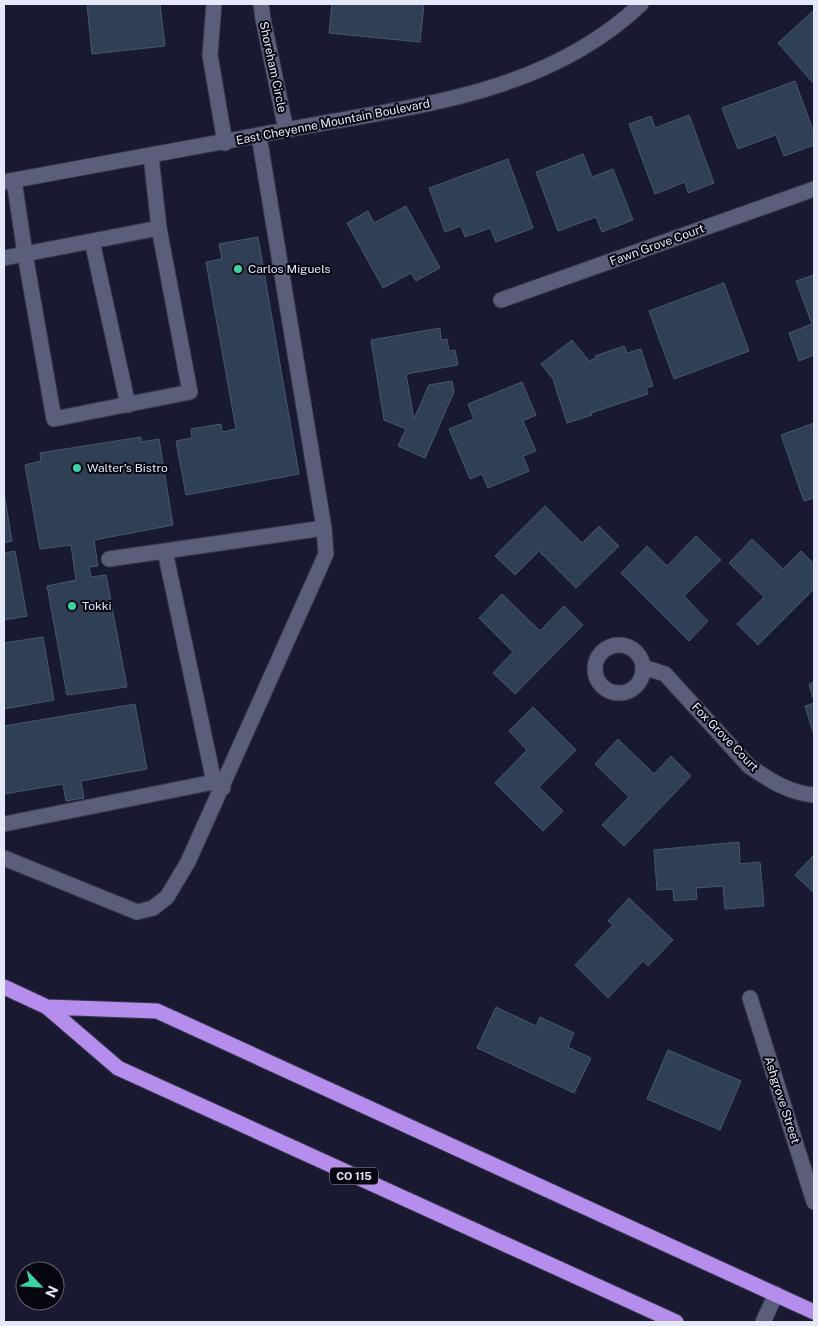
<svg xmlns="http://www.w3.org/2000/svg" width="818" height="1326" font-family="'Public Sans',sans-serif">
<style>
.building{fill:#2e3f56;stroke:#465870}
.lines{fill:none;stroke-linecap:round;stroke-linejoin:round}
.minor-casing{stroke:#36374a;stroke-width:17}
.highway-casing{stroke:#36374a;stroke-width:17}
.minor{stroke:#5a5e7a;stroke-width:15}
.highway{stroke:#b48ded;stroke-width:15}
.poi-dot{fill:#3dd4a3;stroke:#060610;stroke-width:2}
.labels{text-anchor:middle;stroke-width:4;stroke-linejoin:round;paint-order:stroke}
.shield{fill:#060610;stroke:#a2a4b3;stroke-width:1}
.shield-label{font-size:11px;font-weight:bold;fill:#e5e8f9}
.street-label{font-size:12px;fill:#e5e8f9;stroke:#060610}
.poi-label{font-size:12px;fill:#e5e8f9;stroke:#060610;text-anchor:start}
</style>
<rect width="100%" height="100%" fill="#191a32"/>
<!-- building -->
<path class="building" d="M87,4h73l5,42 -73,8z
M332,4h92l-4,38 -91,-9z
M814,10v74l-36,-41z
M795,81l19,52v12l-30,11 -8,-21 -38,14 -16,-41z
M689,115l25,68 -26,10 -3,-11 -30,12 -26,-70 22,-8 4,12z
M583,154l9,23 21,-8 20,51 -31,12 -6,-15 -38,14 -22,-59z
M508,159l25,69 -37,14 -6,-14 -25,9 -4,-11 -16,6 -16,-44z
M406,206l34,62 -24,13 -5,-8 -28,15 -36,-65 21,-12 6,12z
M258,237l41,237 -113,21 -10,-54 16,-3 -1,-9 30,-5 1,8 14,-3 -30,-167 16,-3 -3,-15z
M814,275v80l-15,6 -10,-28 23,-9 -16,-43z
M724,283l25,68 -75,28 -25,-68z
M440,328l1,12 6,-1 2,12 6,-1 3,15 -52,9 8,45 15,-34 23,-4 2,11 -29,66 -27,-12 8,-17 -22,-9 -13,-80z
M572,340l17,21 7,-3 -1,-2 29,-10 3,7 14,-4 12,37 -7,2 2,6 -57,19 1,2 -25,8 -14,-44 -12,-15z
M522,382l14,33 -13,6 13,30 -13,5 6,15 -41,17 -6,-14 -12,5 -21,-50 25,-10 -6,-15z
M814,423v75l-10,3 -23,-66z
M141,437v5l18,-3 14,86 -79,15 4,26 -9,1 2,10 15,-2 21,112 -60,8 -20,-109 29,-6 -5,-35 -31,4 -15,-84 16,-4 -1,-8z
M4,493l8,48 -8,2z
M545,506l37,37 17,-17 20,20 -43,42 -37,-37 -24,24 -20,-19z
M696,536l25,24 -37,36 24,25 -19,20 -68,-68 26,-27 20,20z
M752,539l31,30 18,-18 13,13v25l-56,56 -21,-21 27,-27 -35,-34z
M15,551l12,65 -23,4v-67z
M502,594l38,37 24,-25 19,19 -68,69 -22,-21 20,-21 -34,-34z
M43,637l11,63 -50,9v-66z
M814,682v19l-5,-17z
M814,703v32l-9,-29z
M135,704l12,65 -66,12 3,17 -18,3 -3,-17 -59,10v-68z
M533,707l43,43 -37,37 24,24 -20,20 -48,-48 32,-33 -18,-19z
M618,739l36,35 17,-18 20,20 -67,70 -22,-21 27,-28 -34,-33z
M739,842l1,22 20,-2 4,44 -39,3 -2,-23 -27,2 1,11 -23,2 -1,-12 -16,1 -3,-40z
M814,855v38l-19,-18z
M629,898l44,42 -25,26 -5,-5 -35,37 -33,-33 38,-40 -5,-4z
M496,1007l40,19 4,-9 34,16 -6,14 23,11 -17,35 -97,-45z
M668,1050l73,31 -21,49 -73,-31z"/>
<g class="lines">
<!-- minor casing -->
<g class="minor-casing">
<path id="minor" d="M214,4l-4,51 15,88
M261,4l2,15 23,111
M14,180l11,74 29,165 136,-27 -31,-164 -8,-72
M4,182c94,-18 188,-34 282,-52 125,-24 258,-34 355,-126
M92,241l36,164
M4,258l155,-30
M501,300l313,-111
M165,551l49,231 9,6
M109,559l215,-31
M595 669a24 24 0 1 1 48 0a24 24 0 1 1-48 0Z
M643,667l22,7 84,92c20,14 40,27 65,29
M4,824l210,-42
M4,858l133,54 16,-4 14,-11 21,-35 138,-308 -2,-26 -65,-392
M750,998l64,204
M763,1322l13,-28"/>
</g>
<!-- highway casing -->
<g class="highway-casing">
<path id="highway" d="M4,987l43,20 71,61 558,254
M47,1007l110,4 657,301"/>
</g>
<!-- minor -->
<use href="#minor" class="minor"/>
<!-- highway -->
<use href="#highway" class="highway"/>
</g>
<!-- markers -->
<g class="poi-dot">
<circle cx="238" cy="269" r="5"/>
<circle cx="77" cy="468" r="5"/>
<circle cx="72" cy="606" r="5"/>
</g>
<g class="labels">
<!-- shield labels -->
<rect class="shield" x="330" y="1167.5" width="48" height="17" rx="4"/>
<g class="shield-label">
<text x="354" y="1180">CO 115</text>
</g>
<!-- street labels -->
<g class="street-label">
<text transform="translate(273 67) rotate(78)" y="4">Shoreham Circle</text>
<text transform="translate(333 122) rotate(-11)" y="4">East Cheyenne Mountain Boulevard</text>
<text transform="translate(657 245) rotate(-20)" y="4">Fawn Grove Court</text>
<text transform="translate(725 737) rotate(46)" y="4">Fox Grove Court</text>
<text transform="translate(782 1100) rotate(72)" y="4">Ashgrove Street</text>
</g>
<!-- poi labels -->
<g class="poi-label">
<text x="248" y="273">Carlos Miguels</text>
<text x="87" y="472">Walter's Bistro</text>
<text x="82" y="610">Tokki</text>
</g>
</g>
<!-- border -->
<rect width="818" height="1326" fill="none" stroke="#e5e8f9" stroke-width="10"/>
<!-- north arrow -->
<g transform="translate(40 1286) rotate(115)"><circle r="24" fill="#060610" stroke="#5f606d"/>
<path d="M0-4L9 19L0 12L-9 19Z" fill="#3dd4a3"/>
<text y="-8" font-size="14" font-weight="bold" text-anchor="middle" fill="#e5e8f9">N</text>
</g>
</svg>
